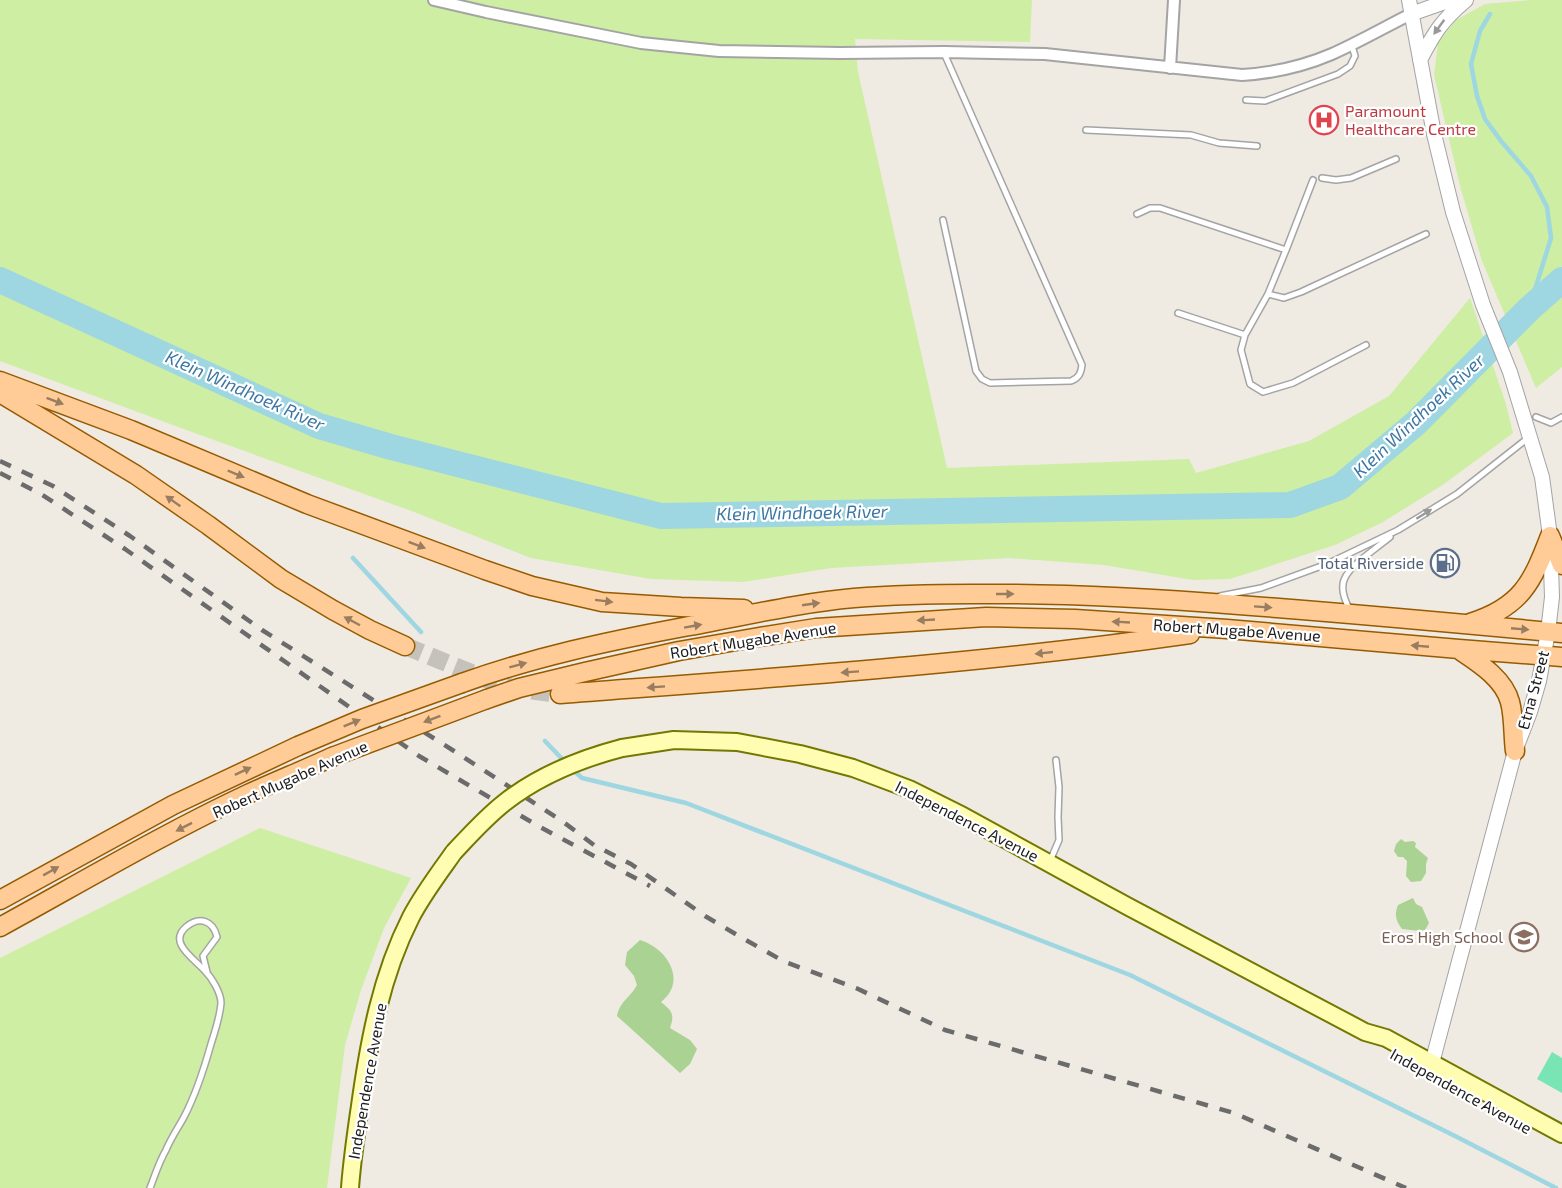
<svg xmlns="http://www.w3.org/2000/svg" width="1562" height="1188" font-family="'Exo 2',sans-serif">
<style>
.grass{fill:#cdeea3}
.forest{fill:#aad293}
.pitch{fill:#79e5b4}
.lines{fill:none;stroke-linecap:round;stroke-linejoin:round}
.stream{stroke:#9ed6e1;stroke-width:4.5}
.river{stroke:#9ed6e1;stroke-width:26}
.primary-tunnel{stroke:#c5c1bb;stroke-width:18;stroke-dasharray:18 9;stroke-linecap:butt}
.service-casing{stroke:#a4a4a4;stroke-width:8}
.minor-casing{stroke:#a4a4a4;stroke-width:14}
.tertiary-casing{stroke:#a4a4a4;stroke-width:16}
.secondary-casing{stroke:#737800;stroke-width:20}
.primary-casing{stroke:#965b00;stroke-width:21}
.service{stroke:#fff;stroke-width:5}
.minor{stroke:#fff;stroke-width:10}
.tertiary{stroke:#fff;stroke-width:14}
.secondary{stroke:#fefdb1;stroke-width:16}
.primary{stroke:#ffcb97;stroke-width:18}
.rail{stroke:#6b6b6b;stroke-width:4.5;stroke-dasharray:12 12;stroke-linecap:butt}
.secondary-bridge-casing{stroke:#737800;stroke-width:20;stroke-linecap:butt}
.primary-bridge-casing{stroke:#965b00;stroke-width:21;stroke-linecap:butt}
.secondary-bridge{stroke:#fefdb1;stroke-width:16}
.primary-bridge{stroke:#ffcb97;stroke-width:18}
.oneway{fill:#999}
.oneway2{fill:#997d60}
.labels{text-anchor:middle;stroke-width:4.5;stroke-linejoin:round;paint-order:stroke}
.health-label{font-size:16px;fill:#be3a42;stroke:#fff;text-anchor:start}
.service-label{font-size:16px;fill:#4e5e75;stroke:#fff;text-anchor:end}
.street-label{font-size:16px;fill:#1d1d1d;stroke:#fff}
.education-label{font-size:16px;fill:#785e54;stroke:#fff;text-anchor:end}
.water-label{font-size:18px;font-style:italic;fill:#3d77a4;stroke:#fff}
</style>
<rect width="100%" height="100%" fill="#efeae2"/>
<!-- grass -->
<path class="grass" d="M0,0h1032l-2,42 -175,-3 3,33 89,396 242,-9 7,14 113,-32 80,-45 81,-98 36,106 7,29 -69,51 -61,38 -48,23 -105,34 -37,1 -89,-15 -95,-7 -178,10 -88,14 -92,-3 -120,-21 -122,-48 -209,-75 -200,-74z
M1532,0h30v367l-26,21 -54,-127 -22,-75 -26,-111 4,-32 18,-23 29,-16z
M260,828l151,50 -27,50 -23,62 -16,55 -18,143h-327v-230z"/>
<!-- forest -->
<path class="forest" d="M1401,839l4,3 8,-1 3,2 -1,4 13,11 -2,6v9l-5,8 -10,1 -5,-6 1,-15 -4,-4h-5l-4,-6 2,-7z
M1413,898l3,6 6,3 7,16 -4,7 -5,1 -18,-2c-6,-8 -8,-14 -4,-24z
M640,940c27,8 48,41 21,62 11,9 14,12 9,26l20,12 7,9 -7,15 -10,9 -63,-57c3,-15 13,-18 20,-31l-3,-9 -9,-11 2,-13z"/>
<!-- pitch -->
<path class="pitch" d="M1552,1052l10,6v35l-25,-14z"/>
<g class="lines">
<!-- stream -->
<path class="stream" d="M1490,14l-10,17 -9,33 6,32 8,23 16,22 30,35 16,31 4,31 -22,71
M353,558l68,74
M545,741l20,21
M571,768l11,10 104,25 444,172 325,161 101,52"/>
<!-- river -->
<path class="river" d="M0,280l319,146 72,21 270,69 629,-11 50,-18 76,-64 113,-114 33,-29"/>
<!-- primary-tunnel -->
<path class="primary-tunnel" d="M405,646l86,35 21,7 48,6"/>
<!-- service casing -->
<g class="service-casing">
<path id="service" d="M1246,100l19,1 73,-27 12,-8 5,-10 -3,-10
M1086,130l105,5 28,8 38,3
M1322,178l14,2 15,-2 45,-19
M1313,180l-27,70 -18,44 -23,41 -4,15 9,34 13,8 30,-9 73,-38
M1137,214l13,-6h10l126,42
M943,220l33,151 6,8 8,4 81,-2c8,-3 10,-8 11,-16l-138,-312
M1268,294l16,4 17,-6 125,-58
M1178,313l67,22
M1536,417l15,6 11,-6
M1220,596l41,-8 66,-24 71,-34 59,-36 71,-56
M1350,610c-14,-25 -7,-36 13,-52 9,-7 18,-14 27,-21
M1050,861l9,-21 -1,-23 1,-30 -3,-27
M150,1188c5,-13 9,-26 16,-38 5,-12 12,-22 18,-33 12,-23 20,-48 27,-73 4,-13 9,-27 10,-41 0,-10 -9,-25 -16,-32 -9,-11 -38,-28 -19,-44 13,-11 27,-7 31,10l-14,19 4,16"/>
</g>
<!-- minor casing -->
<g class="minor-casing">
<path id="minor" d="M434,0l52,12 155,31 78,8 121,2 104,-1 101,2 197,21c31,-2 62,-9 90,-21 27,-12 53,-27 79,-40
M1170,68l4,-68"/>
</g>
<!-- tertiary casing -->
<g class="tertiary-casing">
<path id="tertiary" d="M1409,0l25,134 19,78 30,93 27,67 32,105 8,59 2,61 -4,35 -9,49 -9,31 -15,39 -83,312
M1411,14l40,-14
M1420,60c14,-27 22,-40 46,-60"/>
</g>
<!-- secondary casing -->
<g class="secondary-casing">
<path id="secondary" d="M622,748l52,-8 63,2 63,12 53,14 56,21 54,27 164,90 238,126 21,6 176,96
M350,1188c2,-27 6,-55 10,-82 9,-65 21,-130 51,-189 12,-23 28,-44 43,-65"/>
</g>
<!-- primary casing -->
<g class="primary-casing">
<path id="primary" d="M0,381l131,49 176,74 178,66 47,16 70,16 79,5 63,2
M0,393l136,82 72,50 73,54 52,31 37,20 35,16
M1550,536l12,29
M1470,623c51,-16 62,-40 80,-87
M1461,651c18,12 43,28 49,51 4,14 3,34 5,49
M462,683c72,-26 147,-42 222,-56 56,-10 113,-24 170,-29 39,-3 79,-4 118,-4 89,-1 178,4 267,11 108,8 216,18 323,28
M560,694c210,-16 421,-30 630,-60
M487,699l32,-11 66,-16 94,-21 80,-14 57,-9 170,-11 89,2 152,10 232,20 103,8
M0,900l173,-95 125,-59
M0,927c82,-45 163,-93 248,-133 28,-13 56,-24 84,-37"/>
</g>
<!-- service -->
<use href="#service" class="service"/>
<!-- minor -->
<use href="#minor" class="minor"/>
<!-- tertiary -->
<use href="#tertiary" class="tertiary"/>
<!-- secondary -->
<use href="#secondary" class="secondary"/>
<!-- primary -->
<use href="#primary" class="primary"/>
<!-- rail -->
<path class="rail" d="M0,461l53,25 77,50 132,94 192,121 108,70 32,24 37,19 74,52 39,23 41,23 71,26 89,42 289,83 172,75
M0,473l41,21 84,55 294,207 121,71 110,59"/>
<!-- secondary-bridge casing -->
<g class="secondary-bridge-casing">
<path id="secondary-bridge" d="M454,852c16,-17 31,-34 50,-49 34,-27 76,-44 118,-55"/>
</g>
<!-- primary-bridge casing -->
<g class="primary-bridge-casing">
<path id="primary-bridge" d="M298,746l64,-27 100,-36
M332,757l155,-58"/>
</g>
<!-- secondary-bridge -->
<use href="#secondary-bridge" class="secondary-bridge"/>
<!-- primary-bridge -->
<use href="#primary-bridge" class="primary-bridge"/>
</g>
<!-- one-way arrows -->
<defs><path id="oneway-solid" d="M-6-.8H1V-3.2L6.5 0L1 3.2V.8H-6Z" transform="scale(1.5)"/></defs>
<g class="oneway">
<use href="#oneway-solid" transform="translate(1439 27) rotate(126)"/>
<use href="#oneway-solid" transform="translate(1424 514) rotate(-32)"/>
</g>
<g class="oneway2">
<use href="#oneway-solid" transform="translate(55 401) rotate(21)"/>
<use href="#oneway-solid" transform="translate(236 474) rotate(23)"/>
<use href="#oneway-solid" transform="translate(173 501) rotate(-145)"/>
<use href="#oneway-solid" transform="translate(417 545) rotate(21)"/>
<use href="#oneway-solid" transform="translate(1005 594)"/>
<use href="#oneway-solid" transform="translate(604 601) rotate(7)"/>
<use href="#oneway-solid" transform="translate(811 604) rotate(-8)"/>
<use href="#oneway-solid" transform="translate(1263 607) rotate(4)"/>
<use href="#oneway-solid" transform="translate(926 620) rotate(177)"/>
<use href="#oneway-solid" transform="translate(352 621) rotate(-152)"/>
<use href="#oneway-solid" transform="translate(1121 622) rotate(-177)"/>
<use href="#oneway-solid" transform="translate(693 626) rotate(-10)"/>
<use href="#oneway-solid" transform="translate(1520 629) rotate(5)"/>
<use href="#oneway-solid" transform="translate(1420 646) rotate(-175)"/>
<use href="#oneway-solid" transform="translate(1044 653) rotate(174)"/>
<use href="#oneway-solid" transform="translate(518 665) rotate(-15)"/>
<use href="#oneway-solid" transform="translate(850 672) rotate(176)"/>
<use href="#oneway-solid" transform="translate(656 687) rotate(176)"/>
<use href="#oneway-solid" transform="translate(432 719) rotate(159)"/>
<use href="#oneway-solid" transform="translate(352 723) rotate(-22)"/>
<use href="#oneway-solid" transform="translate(243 771) rotate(-25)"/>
<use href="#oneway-solid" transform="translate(184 827) rotate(153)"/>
<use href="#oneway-solid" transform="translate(51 871) rotate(-29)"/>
</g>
<!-- icons -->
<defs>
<g id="hospital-ring" transform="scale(1.5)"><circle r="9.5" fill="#fff" stroke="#e0444e" stroke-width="1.5"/><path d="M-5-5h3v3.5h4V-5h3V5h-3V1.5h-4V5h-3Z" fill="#e0444e"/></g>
<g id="fuel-ring" transform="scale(1.5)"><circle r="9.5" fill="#fff" stroke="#5c6f8a" stroke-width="1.5"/><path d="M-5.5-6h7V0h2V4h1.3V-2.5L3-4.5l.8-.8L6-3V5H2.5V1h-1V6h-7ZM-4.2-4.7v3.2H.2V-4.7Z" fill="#5c6f8a"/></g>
<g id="school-ring" transform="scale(1.5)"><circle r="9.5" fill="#fff" stroke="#8d6e63" stroke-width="1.5"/><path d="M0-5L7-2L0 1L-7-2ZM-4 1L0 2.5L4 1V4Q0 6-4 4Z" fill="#8d6e63"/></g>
</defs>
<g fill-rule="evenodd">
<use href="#hospital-ring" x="1324" y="120"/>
<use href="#fuel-ring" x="1445" y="563"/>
<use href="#school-ring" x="1524" y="937"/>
</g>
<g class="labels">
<!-- health labels -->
<g class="health-label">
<text x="1345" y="117">Paramount<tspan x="1345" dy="18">Healthcare Centre</tspan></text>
</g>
<!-- service labels -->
<g class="service-label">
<text x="1424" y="569">Total Riverside</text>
</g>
<!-- street labels -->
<g class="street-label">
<text transform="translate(1237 630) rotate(4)" y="6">Robert Mugabe Avenue</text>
<text transform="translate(753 640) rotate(-9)" y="6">Robert Mugabe Avenue</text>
<text transform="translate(1533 690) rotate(-75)" y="6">Etna Street</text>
<text transform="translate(290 779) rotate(-24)" y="6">Robert Mugabe Avenue</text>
<text transform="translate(967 821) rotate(27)" y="6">Independence Avenue</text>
<text transform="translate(367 1081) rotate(-80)" y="6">Independence Avenue</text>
<text transform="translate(1461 1091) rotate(29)" y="6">Independence Avenue</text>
</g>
<!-- education labels -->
<g class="education-label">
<text x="1503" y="943">Eros High School</text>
</g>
<!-- water labels -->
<g class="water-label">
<text transform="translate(245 391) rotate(24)" y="6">Klein Windhoek River</text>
<text transform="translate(1419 416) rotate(-43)" y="6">Klein Windhoek River</text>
<text transform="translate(802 513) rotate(-1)" y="6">Klein Windhoek River</text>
</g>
</g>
</svg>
